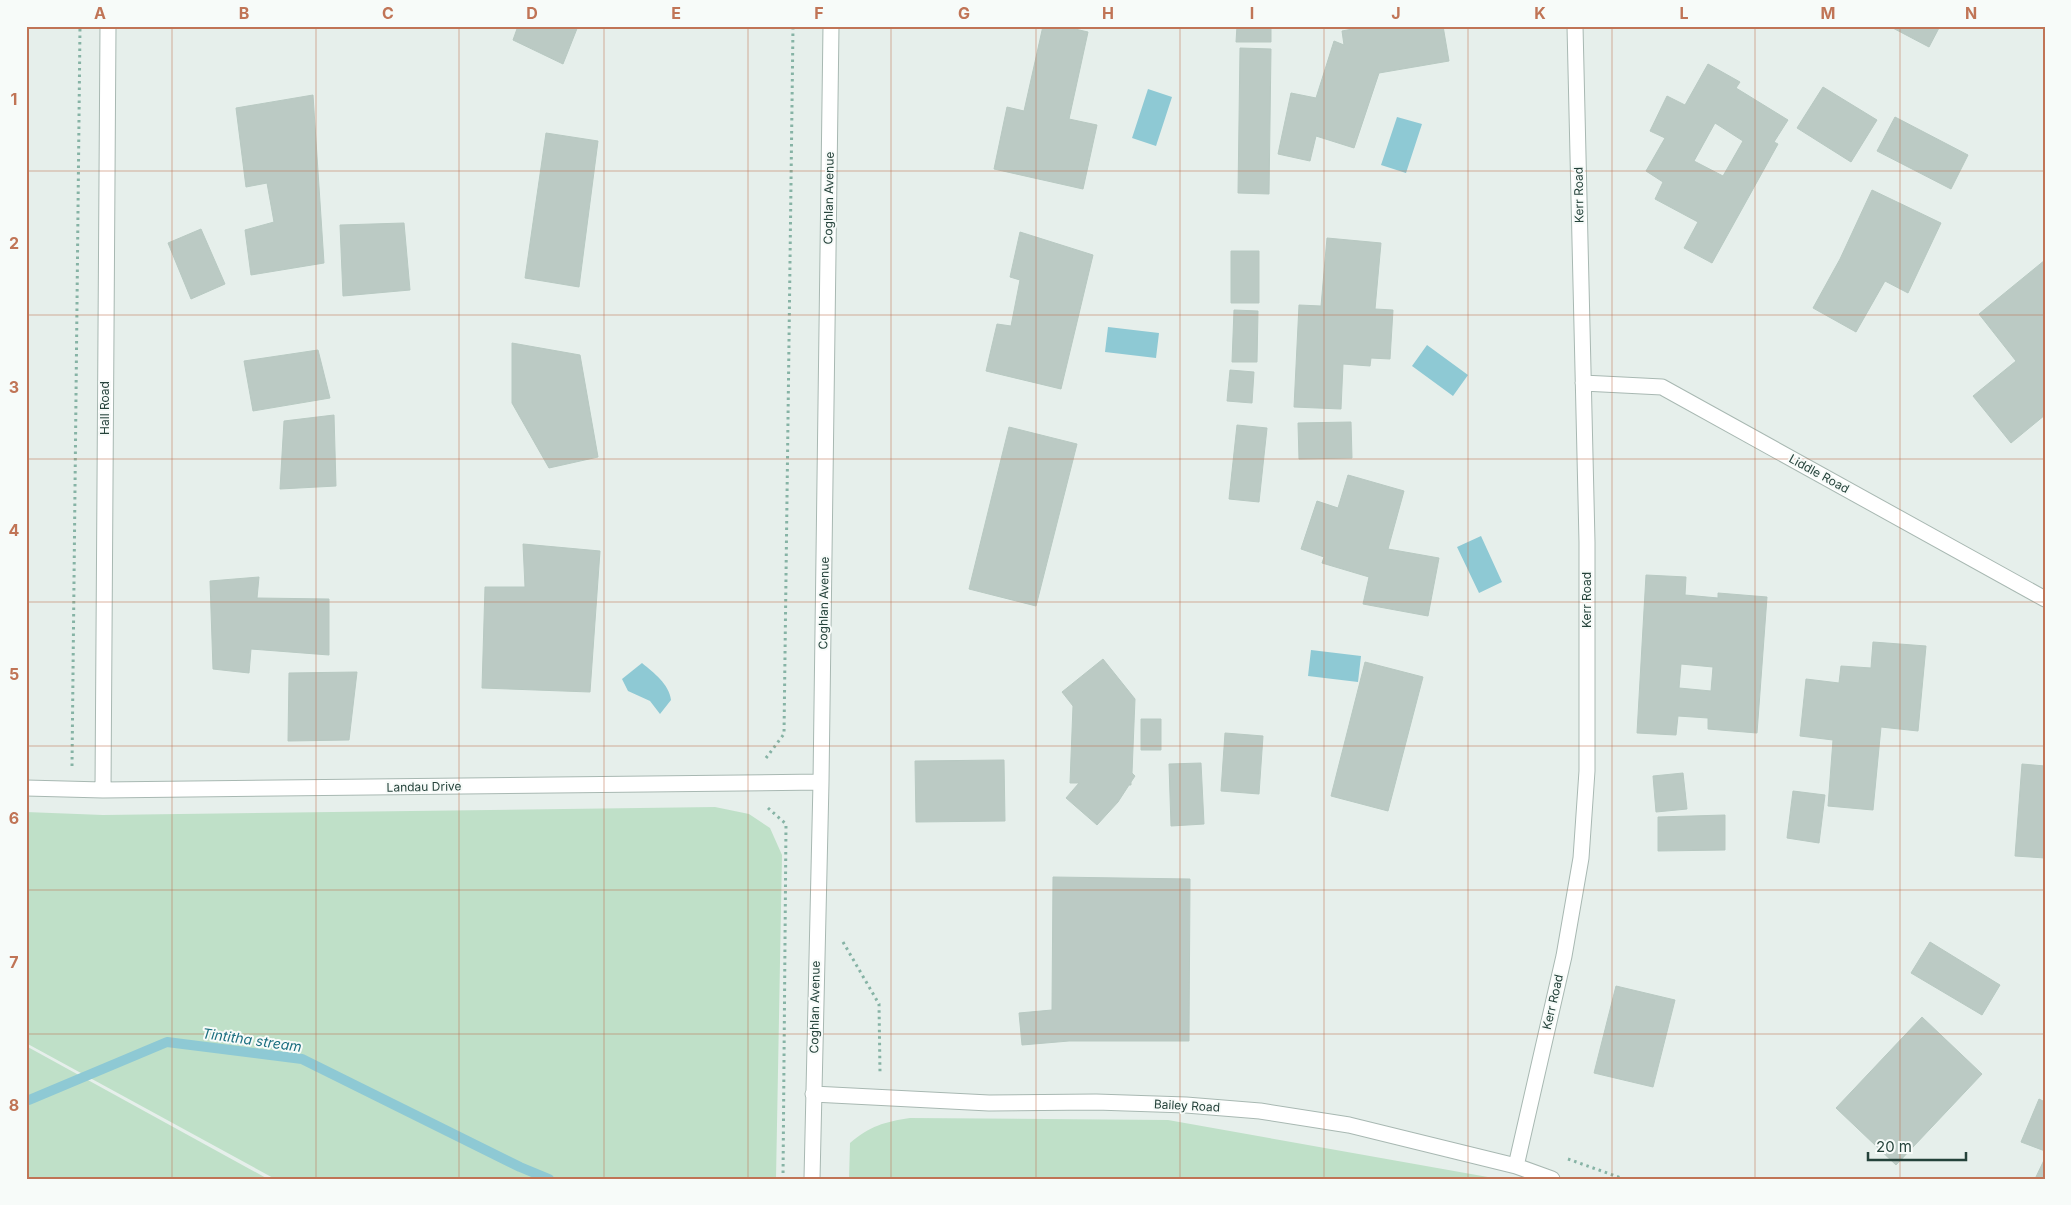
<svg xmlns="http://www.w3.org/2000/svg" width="2071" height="1205" font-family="Inter,sans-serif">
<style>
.green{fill:#bfe0c8}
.water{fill:#8ec9d4}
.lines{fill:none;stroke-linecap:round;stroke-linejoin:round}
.stream{stroke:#8ec9d4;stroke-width:10}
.building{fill:#bbcac4;stroke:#b8c9c2;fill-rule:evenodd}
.minor-casing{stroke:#a8b8b2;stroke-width:17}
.path{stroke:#86b3a5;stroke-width:3;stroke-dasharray:2.5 4;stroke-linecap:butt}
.minor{stroke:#fff;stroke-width:15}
.grid{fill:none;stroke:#c07456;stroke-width:1;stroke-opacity:0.55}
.labels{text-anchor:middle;stroke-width:4;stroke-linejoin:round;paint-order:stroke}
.street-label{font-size:12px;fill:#24423a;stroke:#f7fbf9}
.water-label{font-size:14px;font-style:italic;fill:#1c6f80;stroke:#f7fbf9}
.neatline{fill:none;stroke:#c07456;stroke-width:2}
.grid-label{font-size:16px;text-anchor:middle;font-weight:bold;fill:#c07456}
</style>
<rect width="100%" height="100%" fill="#e6efeb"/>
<!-- green -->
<path class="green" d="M715,807l34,7 21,14 12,27 -6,324h-501l-249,-136v-231l77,3z
M26,1046l242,133h-242z
M910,1118l258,2 331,59h-650l1,-36c20,-17 34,-21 60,-25z"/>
<!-- water -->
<path class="water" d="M1148,89l24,8 -16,49 -24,-8z
M1397,117l25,7 -16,49 -25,-8z
M1108,327l51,6 -3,25 -51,-6z
M1427,345l41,30 -15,21 -41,-30z
M1481,536l21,46 -23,11 -22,-46z
M1311,650l50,6 -3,26 -50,-6z
M642,663c12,10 27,21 29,37l-11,14 -10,-13 -22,-10 -6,-12z"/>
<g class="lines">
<!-- stream -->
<path class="stream" d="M26,1099l3,1 138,-58 135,17 218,108 29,12"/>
</g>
<!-- building -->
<path class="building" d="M518,26h60l-15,38 -50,-24z
M1043,26h19l26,6 -19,87 28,6 -14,64 -89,-20 13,-62 17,4z
M1237,26h34v16h-35z
M1368,26h75l6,35 -70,12 -25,75 -38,-12 -6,25 -32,-7 13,-61 25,5 18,-57 10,4 -2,-14z
M1889,26h51l-11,21z
M1240,48l31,1 -2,145 -31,-1z
M1708,64l32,18 -4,6 52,32 -14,22 4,2 -66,119 -28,-15 14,-26 -43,-23 8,-17 -17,-11 19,-33 -15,-7 17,-35 18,9zM1715,123l28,18 -20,35 -29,-15z
M1823,87l54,33 -26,42 -54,-34z
M313,95l11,168 -73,12 -6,-45 29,-8 -7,-39 -21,4 -10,-79z
M1895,117l73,38 -17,34 -74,-38z
M546,133l52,8 -19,146 -54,-9z
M1872,190l69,33 -33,70 -23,-12 -29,51 -43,-24 27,-49z
M404,223l6,67 -67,6 -3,-71z
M201,229l24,55 -34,15 -23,-56z
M1020,232l73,23 -32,134 -75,-18 11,-47 14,2 9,-46 -10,-3z
M1327,238l54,5 -6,66 18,1 -3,49 -19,-1 -1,8 -27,-2 -2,45 -47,-2 5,-102 22,1z
M1231,251h28v52h-28z
M2045,260v155l-34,28 -38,-47 43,-35 -37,-47z
M1234,310l24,1 -1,51h-25z
M512,343l68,12 18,102 -49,11 -37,-65z
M318,350l12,48 -77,13 -9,-50z
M1230,370l24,2 -2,31 -25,-2z
M334,415l2,71 -56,3 4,-68z
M1351,422l1,36 -53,1 -1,-36z
M1237,425l30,3 -8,74 -30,-3z
M1009,427l68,17 -41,162 -67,-17z
M1348,475l56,16 -16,58 51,9 -11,58 -65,-12 6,-27 -47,-14 2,-6 -23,-8 16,-48 21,7z
M523,544l77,7 -10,141 -108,-4 3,-101h40z
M1646,575l40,2 -1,18 33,3v-5l49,4 -10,136 -49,-4v-11l-30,-2 -2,19 -39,-2zM1681,664l32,3 -2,24 -32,-3z
M259,577l-2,21 72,1v56l-78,-6 -2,24 -36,-4 -3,-88z
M1873,642l53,4 -8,85 -37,-4 -8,83 -45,-4 5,-66 -33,-4 6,-57 33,4 2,-17 30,2z
M1103,659l32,40 -3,74 3,3 -4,6v3h-2l-11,17 -21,23 -31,-27 13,-15h-9l3,-77 -11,-14z
M1365,662l58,15 -35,134 -57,-15z
M357,672l-8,68 -61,1 1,-68z
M1141,719h20v31h-20z
M1225,733l38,3 -4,58 -38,-3z
M1004,760l1,61 -89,1 -1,-61z
M1201,763l3,61 -33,2 -2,-62z
M2022,764l23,2v92l-30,-2z
M1683,773l4,36 -31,3 -3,-36z
M1793,791l32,4 -6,48 -32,-5z
M1725,815v35l-67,1v-34z
M1053,877l137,2 -1,162h-120l-47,4 -3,-32 33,-3z
M1930,942l70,43 -18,30 -71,-42z
M1616,986l59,14 -22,87 -59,-14z
M1922,1017l60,57 -86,91 -60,-57z
M2039,1099l6,3v49l-24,-9z
M2045,1158v21h-10z"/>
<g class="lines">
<!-- minor casing -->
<g class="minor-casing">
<path id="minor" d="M1583,383l79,4 383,212
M26,788l77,2 718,-8
M103,790l5,-764
M813,1094l176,9 107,-1 90,3 74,6 89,14 167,41 36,13
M1516,1166l48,-210 17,-98 6,-87v-229l-12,-516
M812,1179l9,-397 10,-756"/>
</g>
<!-- path -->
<path class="path" d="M766,758l18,-24 9,-708
M72,766l8,-740
M768,808l18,16 -3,355
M843,942l36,62 1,69
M1568,1159l56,20"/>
<!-- minor -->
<use href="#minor" class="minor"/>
</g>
<!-- grid -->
<path class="grid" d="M172,26v1153M316,26v1153M459,26v1153M604,26v1153M748,26v1153M891,26v1153M1036,26v1153M1180,26v1153M1324,26v1153M1468,26v1153M1612,26v1153M1755,26v1153M1900,26v1153M26,171h2019M26,315h2019M26,459h2019M26,602h2019M26,746h2019M26,890h2019M26,1034h2019"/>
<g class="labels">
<!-- street labels -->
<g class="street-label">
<text transform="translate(1579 195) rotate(-91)" y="4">Kerr Road</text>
<text transform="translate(829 198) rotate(-89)" y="4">Coghlan Avenue</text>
<text transform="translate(105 408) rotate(-90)" y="4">Hall Road</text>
<text transform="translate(1819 474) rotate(29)" y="4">Liddle Road</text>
<text transform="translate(1587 600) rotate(-90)" y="4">Kerr Road</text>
<text transform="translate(824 603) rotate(-89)" y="4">Coghlan Avenue</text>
<text transform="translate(424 787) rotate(-1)" y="4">Landau Drive</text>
<text transform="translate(1553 1002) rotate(-77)" y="4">Kerr Road</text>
<text transform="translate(815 1007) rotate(-89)" y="4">Coghlan Avenue</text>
<text transform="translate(1187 1106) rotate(3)" y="4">Bailey Road</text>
</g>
<!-- water labels -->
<g class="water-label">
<text transform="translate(252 1040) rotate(8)" y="5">Tintitha stream</text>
</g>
</g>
<!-- border -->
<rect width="2071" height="1205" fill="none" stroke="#f7fbf9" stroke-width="55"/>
<!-- scale -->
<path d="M1868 1152v8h98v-8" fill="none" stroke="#24423a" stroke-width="2.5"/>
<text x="1876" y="1152" font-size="15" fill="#24423a" stroke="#f7fbf9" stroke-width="4" paint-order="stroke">20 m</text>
<rect x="28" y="28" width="2016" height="1150" class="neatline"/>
<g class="grid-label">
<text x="100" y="19">A</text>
<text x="244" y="19">B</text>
<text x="388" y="19">C</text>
<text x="532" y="19">D</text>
<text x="676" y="19">E</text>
<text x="819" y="19">F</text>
<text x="964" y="19">G</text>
<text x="1108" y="19">H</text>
<text x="1252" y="19">I</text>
<text x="1396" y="19">J</text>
<text x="1540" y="19">K</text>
<text x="1684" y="19">L</text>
<text x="1828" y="19">M</text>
<text x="1971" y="19">N</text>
<text x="14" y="105">1</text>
<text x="14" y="249">2</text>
<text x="14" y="393">3</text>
<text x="14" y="536">4</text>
<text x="14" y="680">5</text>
<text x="14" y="824">6</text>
<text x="14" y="968">7</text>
<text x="14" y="1111">8</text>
</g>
</svg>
